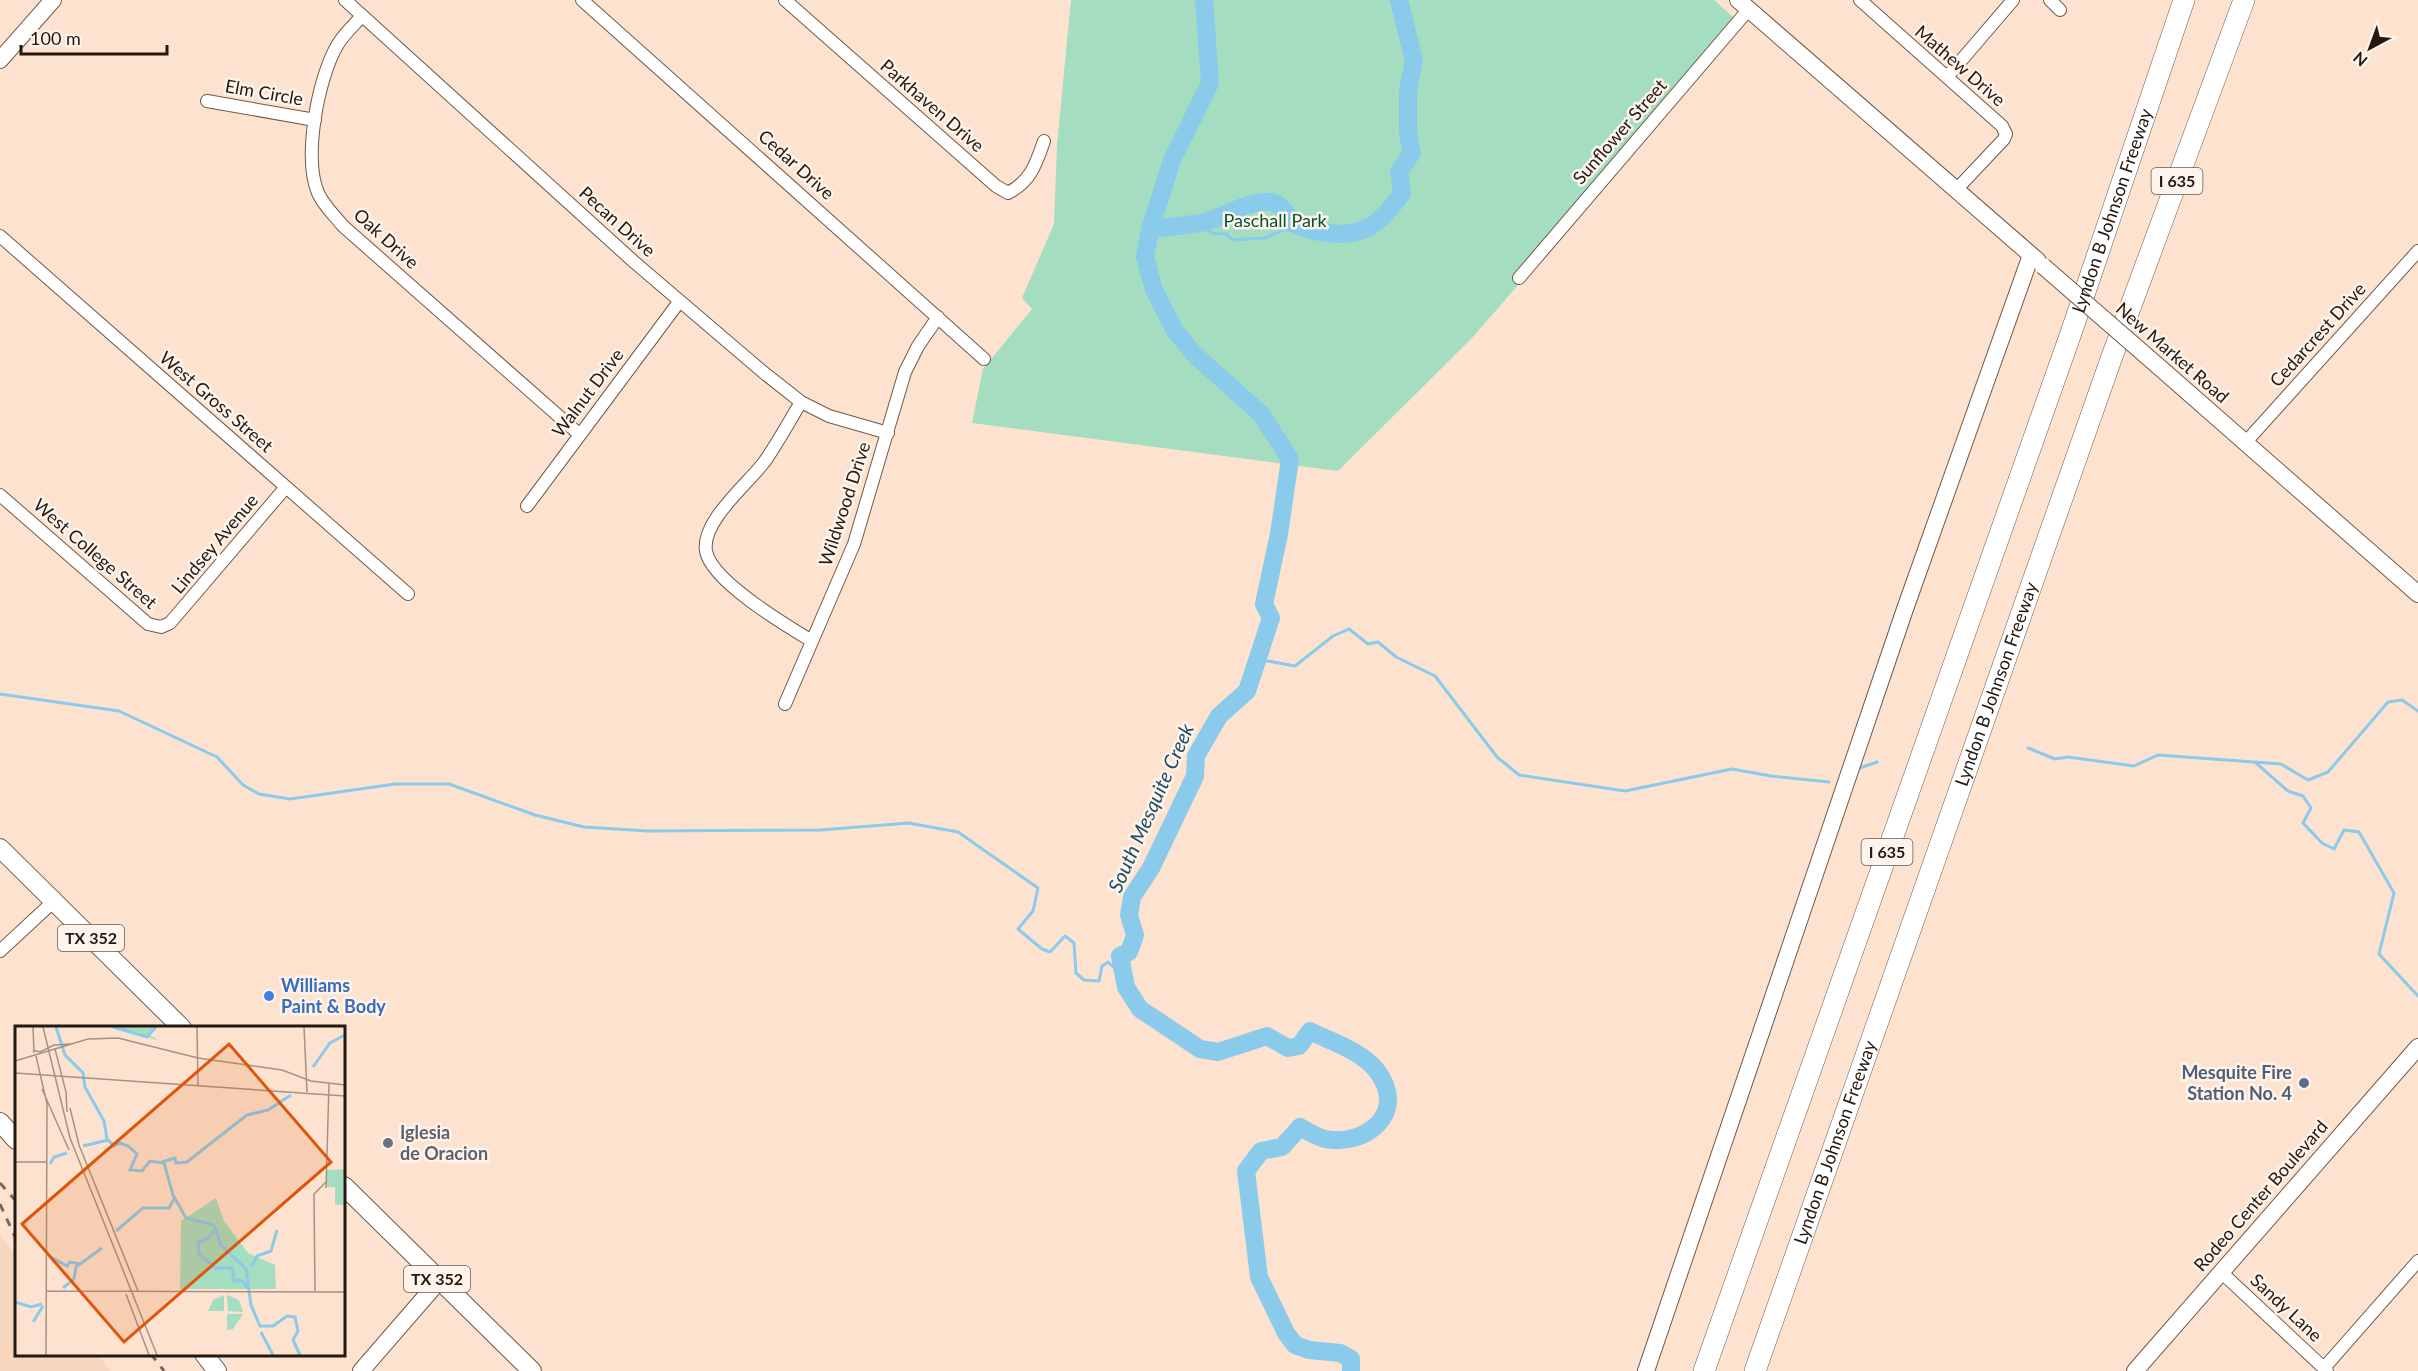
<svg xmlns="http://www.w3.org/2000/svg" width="2418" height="1371" font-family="Lato,sans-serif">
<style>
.built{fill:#f6d7bd}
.green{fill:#a4ddbf}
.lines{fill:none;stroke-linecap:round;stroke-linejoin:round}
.stream{stroke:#8acaeb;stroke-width:3}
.river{stroke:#8acaeb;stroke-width:18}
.street-casing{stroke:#6f5a48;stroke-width:14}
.secondary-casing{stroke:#6f5a48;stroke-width:18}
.primary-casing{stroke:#6f5a48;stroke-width:20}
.highway-casing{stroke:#6f5a48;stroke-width:22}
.street{stroke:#fff;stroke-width:12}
.secondary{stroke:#fff;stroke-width:16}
.primary{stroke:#fff;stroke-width:18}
.highway{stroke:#fff;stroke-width:21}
.rail{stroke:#76675b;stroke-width:3;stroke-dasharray:8 8;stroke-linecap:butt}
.secondary-bridge-casing{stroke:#6f5a48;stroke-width:18;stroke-linecap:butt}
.secondary-bridge{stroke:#fff;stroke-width:16}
.shop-dot{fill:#3f7fe0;stroke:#fef4eb;stroke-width:2}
.service-dot{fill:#5c6f8a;stroke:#fef4eb;stroke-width:2}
.worship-dot{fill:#6b7280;stroke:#fef4eb;stroke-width:2}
.labels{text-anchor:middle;stroke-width:5;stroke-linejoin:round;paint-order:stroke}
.shield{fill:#fef4eb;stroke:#645b53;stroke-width:1.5}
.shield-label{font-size:16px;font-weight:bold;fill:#221912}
.street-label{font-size:18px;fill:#221912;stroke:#fef4eb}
.park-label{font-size:18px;fill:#005436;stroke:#fef4eb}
.shop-label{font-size:18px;font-weight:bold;fill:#366cbe;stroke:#fef4eb;text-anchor:start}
.service-label{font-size:18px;font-weight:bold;fill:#4e5e75;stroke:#fef4eb;text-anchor:end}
.worship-label{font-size:18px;font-weight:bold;fill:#5b616d;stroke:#fef4eb;text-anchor:start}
.water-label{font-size:20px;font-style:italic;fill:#1b4e65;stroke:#fef4eb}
.inset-river{fill:none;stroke:#8acaeb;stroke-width:3}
.inset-road{fill:none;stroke:#a59283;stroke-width:1.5}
.view{fill:#de560c;fill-opacity:0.15;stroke:#de560c;stroke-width:3}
.inset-edge{fill:none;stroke:#221912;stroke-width:3}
</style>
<rect width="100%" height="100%" fill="#fde3cf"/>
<!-- built -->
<path class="built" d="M0,1235l16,20v99l82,1 13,16h-111z"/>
<!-- green -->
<path class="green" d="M1071,0h643l29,26 -271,312 -134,133 -366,-48 11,-54 49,-60 -10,-11 32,-74 3,-79z"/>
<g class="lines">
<!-- stream -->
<path class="stream" d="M1198,223l14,10 15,1 5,6 33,-2 21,-9 11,3 10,-3
M1257,659l38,7 38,-30 16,-7 19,15 10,-2 18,15 39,19 62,81 22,18 106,16 107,-22 39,7 58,6
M0,694l119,17 98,46 26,28 16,9 31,5 105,-15h54l86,31 49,12 64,4 172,-1 89,-7 49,9 80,56 -5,23 -15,18 24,20 8,3 15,-16 9,7 2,30 8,7 15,1 3,-15 6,-4 15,14
M2028,748l27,11 13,-2 66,9 24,-11 123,9 27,16 20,-8 60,-70 14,-2 16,11
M2256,763l32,28 15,5 8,12 -8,15 19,20 12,6 10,-19 15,2 35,61 -15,61 39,42
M1857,769l20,-7"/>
<!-- river -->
<path class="river" d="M1204,0l6,83 -38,77 -22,69 -5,28 9,33 21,41 20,24 66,59 29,45 -11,75 -15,70 7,14 -24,73 -28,25 -23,40 -1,20 -44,92 -19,29 -3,18 6,20 -6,17 -9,4 6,31 14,22 60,40 18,3 49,-16 21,12 11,-2 11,-15c22,11 52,20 67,40 32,42 -12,76 -52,68 -9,-2 -17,-8 -25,-12l-18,20 -21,4 -15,20 13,106 27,56 9,12 14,5 31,3 11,6v12
M1150,229c19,-3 41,-3 59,-8 18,-6 41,-21 61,-19 14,1 17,17 27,23 9,5 20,7 31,8 37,5 54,-11 74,-40l-3,-22 13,-18 -4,-19v-44l6,-29 -15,-61"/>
<!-- street casing -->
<g class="street-casing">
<path id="street" d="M345,0l288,261 130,111 38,30 28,14 59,17
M582,0l402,359
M785,0l211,186 12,7c23,-12 28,-29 36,-52
M1860,0l142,126 4,8 -2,5 -48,51
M2050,0l10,10
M362,16c-8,9 -18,18 -24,28 -20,33 -35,113 -20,149 6,13 16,22 25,33l236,208
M1947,77l66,-77
M207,101l108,19
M0,236l408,358
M1519,278l230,-269
M801,402c-12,20 -23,40 -36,59 -16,22 -64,60 -59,90 5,30 81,75 106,90
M2245,443l173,-192
M0,495l148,129 13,3 9,-4 116,-136
M527,506l152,-204
M785,704l69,-160 51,-172 13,-26 20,-29
M0,951l54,-50
M2221,1272l106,99
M2324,1368l94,-107"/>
</g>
<!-- secondary casing -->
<g class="secondary-casing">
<path id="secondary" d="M1738,0l300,261
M0,60l53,-60
M2158,366l260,228
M361,1371l78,-90
M1646,1371l259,-762 126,-354
M2135,1371l283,-324"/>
</g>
<!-- primary casing -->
<g class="primary-casing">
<path id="primary" d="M0,848l182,180
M0,1122l16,18
M344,1186l188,185
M204,1354l13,17"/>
</g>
<!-- highway casing -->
<g class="highway-casing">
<g id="highway">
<path id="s1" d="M1704,1371l367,-1038 113,-333"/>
<path id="s2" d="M1755,1371l355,-1009 134,-362"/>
</g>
</g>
<!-- street -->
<use href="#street" class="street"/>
<!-- secondary -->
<use href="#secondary" class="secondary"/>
<!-- primary -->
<use href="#primary" class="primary"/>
<!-- highway -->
<use href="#highway" class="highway"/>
<!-- rail -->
<path class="rail" d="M0,1183l16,18
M0,1204l16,35
M151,1354l13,17"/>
<!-- secondary-bridge casing -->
<g class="secondary-bridge-casing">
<path id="secondary-bridge" d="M2043,266l115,100"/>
</g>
<!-- secondary-bridge -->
<use href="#secondary-bridge" class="secondary-bridge"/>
</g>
<!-- markers -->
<circle class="shop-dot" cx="269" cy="996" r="6"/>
<circle class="service-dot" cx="2304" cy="1083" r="6"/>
<circle class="worship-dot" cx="388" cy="1143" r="6"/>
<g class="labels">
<!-- shield labels -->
<g class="shield">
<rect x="2151.5" y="168" width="51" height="26" rx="4.5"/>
<rect x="1861.5" y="839" width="51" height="26" rx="4.5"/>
<rect x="58" y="925" width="66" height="26" rx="4.5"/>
<rect x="404" y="1266" width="66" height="26" rx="4.5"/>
</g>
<g class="shield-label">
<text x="2177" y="187">I 635</text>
<text x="1887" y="858">I 635</text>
<text x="91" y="944">TX 352</text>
<text x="437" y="1285">TX 352</text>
</g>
<!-- street labels -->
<g class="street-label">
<text transform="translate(1960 66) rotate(41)" y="6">Mathew Drive</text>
<text transform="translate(264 93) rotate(10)" y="6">Elm Circle</text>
<text transform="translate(932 106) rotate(41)" y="6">Parkhaven Drive</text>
<text transform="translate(1620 132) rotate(-49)" y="6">Sunflower Street</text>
<text transform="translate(796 165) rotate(42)" y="6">Cedar Drive</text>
<text dy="6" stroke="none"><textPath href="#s1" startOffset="1230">Lyndon B Johnson Freeway</textPath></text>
<text transform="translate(617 222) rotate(42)" y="6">Pecan Drive</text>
<text transform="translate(386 239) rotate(42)" y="6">Oak Drive</text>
<text transform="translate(2318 335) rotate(-48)" y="6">Cedarcrest Drive</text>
<text transform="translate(2172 353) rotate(41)" y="6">New Market Road</text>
<text transform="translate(588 393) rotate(-53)" y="6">Walnut Drive</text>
<text transform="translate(216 402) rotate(41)" y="6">West Gross Street</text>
<text transform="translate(845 504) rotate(-72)" y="6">Wildwood Drive</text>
<text transform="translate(215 544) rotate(-50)" y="6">Lindsey Avenue</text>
<text transform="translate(95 554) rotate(41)" y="6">West College Street</text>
<text dy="6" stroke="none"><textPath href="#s2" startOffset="728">Lyndon B Johnson Freeway</textPath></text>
<text dy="6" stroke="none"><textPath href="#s2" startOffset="242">Lyndon B Johnson Freeway</textPath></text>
<text transform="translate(2261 1196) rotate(-49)" y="6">Rodeo Center Boulevard</text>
<text transform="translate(2286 1308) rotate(43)" y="6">Sandy Lane</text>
</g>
<!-- park labels -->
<g class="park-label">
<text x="1275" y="227">Paschall Park</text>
</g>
<!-- shop labels -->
<g class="shop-label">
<text x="281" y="992">Williams<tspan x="281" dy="21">Paint &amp; Body</tspan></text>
</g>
<!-- service labels -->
<g class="service-label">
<text x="2292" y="1079">Mesquite Fire<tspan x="2292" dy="21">Station No. 4</tspan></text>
</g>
<!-- worship labels -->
<g class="worship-label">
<text x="400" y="1139">Iglesia<tspan x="400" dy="21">de Oracion</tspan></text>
</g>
<!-- water labels -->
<g class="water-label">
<text transform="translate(1151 808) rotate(-66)" y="7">South Mesquite Creek</text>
</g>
</g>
<!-- overview -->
<g transform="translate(15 1026)">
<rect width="330" height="330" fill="#fde3cf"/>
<path d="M98,1h45l-9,8 11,6zM330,143v36h-10v-18h-8v-17zM201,172l8,23 24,32 27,12 1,24h-96l1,-68zM209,269v16h-16l5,-11zM212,269l12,5 4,12 -15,-1zM212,288h16l-10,15 -6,1z" fill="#a4ddbf"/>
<path class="inset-river" d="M41,1l9,28 18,18 2,14 19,34 3,18 7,7 6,-3 8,3 9,8 -7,16 12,1 8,-10 14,2 9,32 13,23 28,7 7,20 25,24 5,36 9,21h13l14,-10 8,1 3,14 -5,9 7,15M98,1l34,10 9,-10M298,41l17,-24 15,-8M68,120l25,-6M147,136l13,-4 1,5 11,-1 60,-47 21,-5 23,-15M35,138l4,-7 13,-4M201,202l-9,11 -9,3 1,12 16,14h17l2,13 7,-1 6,7M101,205l27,-23h26l5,-9M34,230l18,10 3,-4 10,2M237,240l5,-10 14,-5 6,-21M48,262l11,-9 2,-12 26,-19M0,276l16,5 11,-3M18,296l10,-16M246,306l12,23"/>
<path class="inset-road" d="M18,1l1,26M28,1l27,111 87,217M182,1l1,58M289,1l3,65M40,23l11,43M18,24l7,2 14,-7 17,-1M21,30l11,48 -1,251M0,35l73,-22 30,-1 80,20 84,12 29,11 34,4M0,47l330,23M27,63l27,61M51,66l1,20M55,82l9,37 59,146M0,136h31M311,162l3,-104M31,265l299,1M300,265l-1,-97 12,-12M111,268l23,61"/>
<path class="view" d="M214,18l102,118 -207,180 -102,-118z"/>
<rect width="330" height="330" class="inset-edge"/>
</g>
<!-- north arrow -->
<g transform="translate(2370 48) rotate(221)" stroke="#fef4eb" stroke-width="4.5" paint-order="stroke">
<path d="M0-4.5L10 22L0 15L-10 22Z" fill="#221912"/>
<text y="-9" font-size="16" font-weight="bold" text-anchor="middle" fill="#221912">N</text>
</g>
<!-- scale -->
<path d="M21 45v9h146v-9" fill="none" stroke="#221912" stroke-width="3"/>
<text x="30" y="45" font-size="18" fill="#221912" stroke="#fef4eb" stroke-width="4.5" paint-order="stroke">100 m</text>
</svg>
